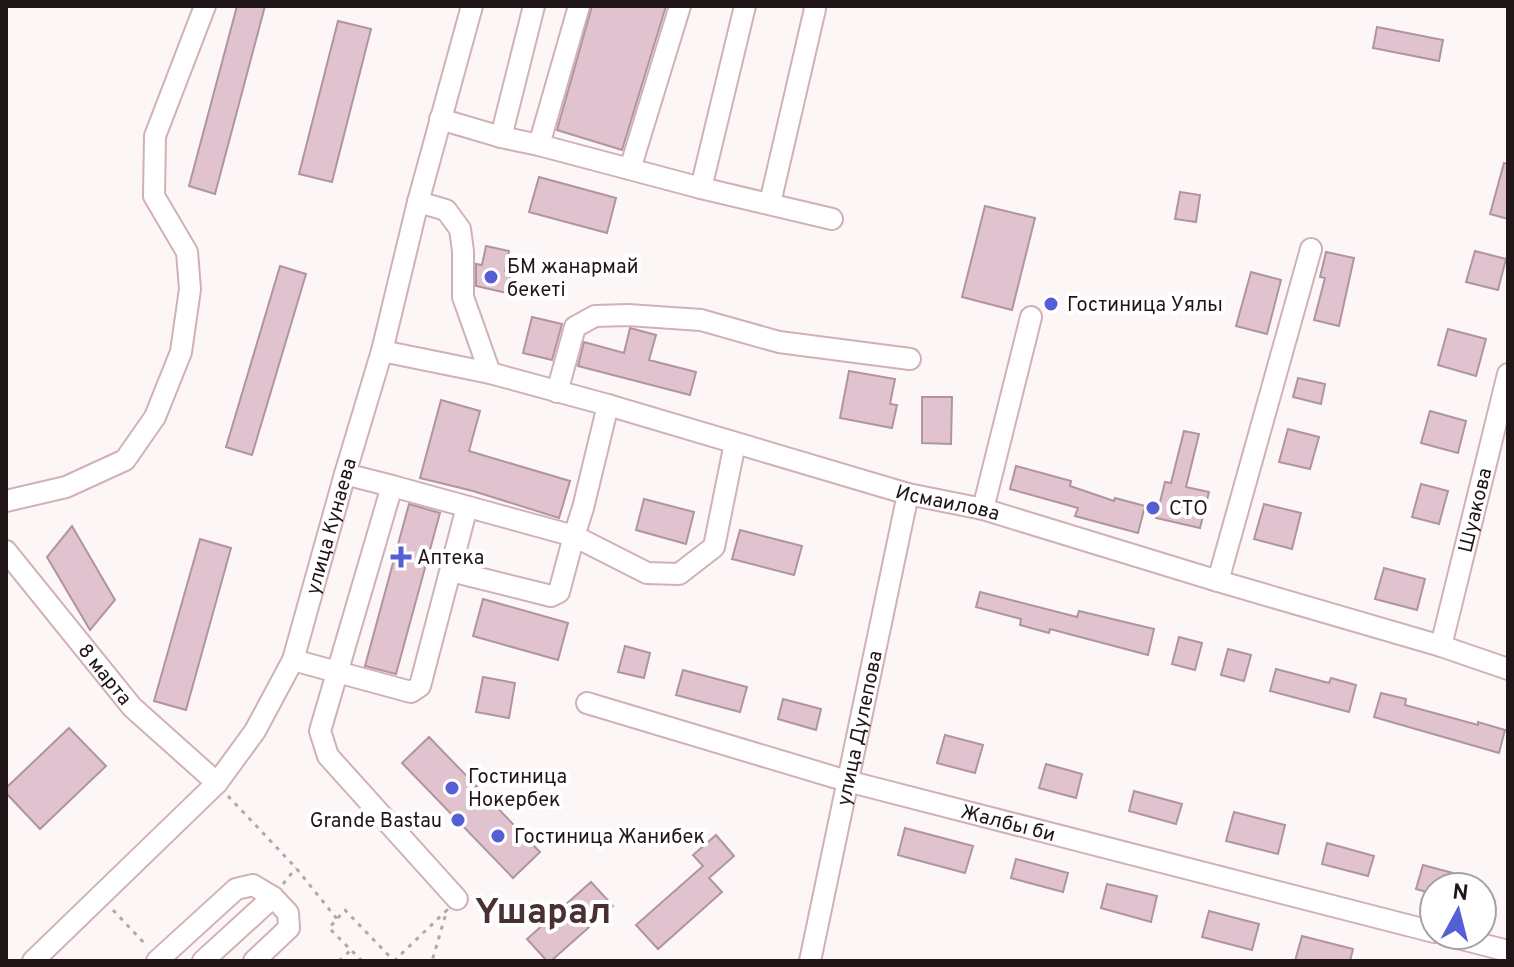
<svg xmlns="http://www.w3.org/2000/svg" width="1514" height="967" font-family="Overpass,sans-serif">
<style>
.building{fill:#e1c3d0;stroke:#b094a0;stroke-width:2}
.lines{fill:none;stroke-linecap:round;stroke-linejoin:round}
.minor-casing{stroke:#d1b1b5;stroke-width:24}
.path{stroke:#b0a8a9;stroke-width:3;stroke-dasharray:4 6;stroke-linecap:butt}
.minor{stroke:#fff;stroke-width:20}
.poi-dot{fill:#545ed5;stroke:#fff;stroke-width:3}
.labels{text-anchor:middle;stroke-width:8;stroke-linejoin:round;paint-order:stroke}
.poi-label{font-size:20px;fill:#201517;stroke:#fff;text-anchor:start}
.street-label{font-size:20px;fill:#201517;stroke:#fff}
.town-label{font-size:36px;font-weight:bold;fill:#493033;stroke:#fff}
</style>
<rect width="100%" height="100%" fill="#fdf6f7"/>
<!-- building -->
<path class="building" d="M237,6h28l-50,188 -26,-8z
M592,6h74l-44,144 -65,-20z
M338,21l33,8 -39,153 -33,-8z
M1377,27l66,13 -4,21 -66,-13z
M1504,163l4,1v55l-18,-5z
M539,177l77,21 -9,35 -78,-21z
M1180,192l20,3 -4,27 -21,-3z
M985,206l50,12 -23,92 -50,-13z
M486,246l23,5 -4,20 6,1 -4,21 -31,-7v-22l6,1z
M1475,251l31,8 -8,31 -32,-8z
M1326,252l28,6 -15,68 -25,-6 11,-42 -5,-1z
M280,266l26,8 -54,181 -26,-8z
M1251,272l30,8 -14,54 -31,-8z
M532,317l30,7 -10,36 -29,-7z
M630,328l26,7 -7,25 47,12 -6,23 -112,-29 6,-24 40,11z
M1448,329l38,10 -10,37 -38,-11z
M849,371l46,8 -5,25 7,1 -5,23 -52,-10z
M1298,378l27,6 -4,20 -28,-7z
M922,397h30l-1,47 -29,-1z
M441,400l39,11 -11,40 101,30 -11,37 -86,-27 -53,-13z
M1430,411l36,10 -8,32 -37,-10z
M1288,429l31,8 -9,32 -31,-7z
M1184,431l15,3 -13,53 23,5 -9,36 -44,-10 9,-36 6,1z
M1016,466l55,15 -1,5 44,15 1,-3 30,8 -7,27 -63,-17 3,-8 -68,-19z
M1421,484l27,7 -9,33 -27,-7z
M644,499l50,13 -8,32 -50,-14z
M409,504l31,9 -44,161 -31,-8z
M1264,504l37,9 -9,36 -38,-10z
M72,526l43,74 -25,30 -43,-73z
M740,530l62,16 -8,29 -62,-16z
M200,539l31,9 -45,162 -32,-9z
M1384,568l41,11 -8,31 -42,-11z
M980,592l97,25 2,-6 75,18 -6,26 -98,-26 -1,4 -29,-8 1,-6 -45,-12z
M483,599l85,24 -10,37 -85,-24z
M1179,637l23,6 -7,27 -23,-6z
M625,646l25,7 -6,25 -26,-6z
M1228,649l23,6 -7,26 -23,-6z
M1276,669l53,14 2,-5 25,7 -7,27 -79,-21z
M683,670l64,17 -7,25 -64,-17z
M483,677l32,6 -6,35 -33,-6z
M1381,693l25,6 -1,6 73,20v-3l27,8 -6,23 -125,-36z
M783,699l38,10 -5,21 -38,-11z
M69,728l37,38 -66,63 -34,-36v-5z
M945,735l38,10 -8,28 -38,-10z
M429,737l111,115 -27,26 -111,-115z
M1046,764l36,10 -6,24 -37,-10z
M1134,791l48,13 -6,20 -47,-13z
M1234,812l51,13 -7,29 -52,-13z
M905,828l68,18 -8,27 -67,-18z
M716,835l18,21 -25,22 13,14 -64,57 -22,-24 67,-59 -10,-11z
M1327,843l47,13 -6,20 -46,-12z
M1016,859l52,14 -5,19 -52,-14z
M1423,865l41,11 -3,11h-27v7l-18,-5z
M591,882l22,24 -62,55h-4l-20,-22z
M1107,884l50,12 -6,26 -50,-14z
M1209,911l50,13 -7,26 -50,-13z
M1302,936l51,13 -3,12h-55z"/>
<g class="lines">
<!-- minor casing -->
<g class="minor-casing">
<g id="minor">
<path d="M534,6l-33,131 38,8 162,43 131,31"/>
<path d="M440,119l61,18"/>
<path d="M539,145l40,-139"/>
<path d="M630,169l50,-163"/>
<path d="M701,188l44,-182"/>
<path d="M418,202l28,8 14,19 3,22v46l27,76"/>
<path d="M770,203l45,-194 -1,-3"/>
<path id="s1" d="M382,351l108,22 118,32 300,89 75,15 235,72 223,65 67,23"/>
<path d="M557,392l18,-65 20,-11 33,-1 73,5 78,22 131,17"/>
<path d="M345,474l47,12"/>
<path d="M6,501l60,-14 59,-27 30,-43 26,-65 9,-63 -3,-37 -33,-56 1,-60 50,-130"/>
<path d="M983,509l48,-192"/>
<path id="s2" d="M6,551l126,156 85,76"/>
<path d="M451,571l100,25 8,-4 15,-56 73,37 32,1 35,-27 21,-104"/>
<path d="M1218,581l93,-332"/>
<path id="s3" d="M1441,646l67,-272"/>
<path d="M293,660l118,32 9,-6 47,-179"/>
<path id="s4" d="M587,703l260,78 587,151"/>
<path d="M457,899l-129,-143 -8,-25 72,-245 182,50 9,-28 25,-103"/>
<path d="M1446,935l62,16"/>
<path id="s5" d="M33,961l184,-178 38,-52 38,-71 52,-186 37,-123 36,-149 54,-196"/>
<path d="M157,961l79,-72 17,-4 20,12 15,16 1,15 -35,33"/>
<path d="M203,961l70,-64"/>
<path id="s6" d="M810,961l98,-467"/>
</g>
</g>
<!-- path -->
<path class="path" d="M228,796l68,72 41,51
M283,884l13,-16
M113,910l33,35
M339,961l12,-11
M362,961l-33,-33 16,-18 49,51
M394,961l53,-51 -15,51"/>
<!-- minor -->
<use href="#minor" class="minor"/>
</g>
<!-- markers -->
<g class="poi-dot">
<circle cx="491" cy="277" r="8"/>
<circle cx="1051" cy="304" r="8"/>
<circle cx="1153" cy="508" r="8"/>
<path d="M397 545h8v8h8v8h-8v8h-8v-8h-8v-8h8z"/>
<circle cx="452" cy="788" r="8"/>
<circle cx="458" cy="820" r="8"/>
<circle cx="498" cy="836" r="8"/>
</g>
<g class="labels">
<!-- poi labels -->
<g class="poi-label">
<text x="507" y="273">БМ жанармай<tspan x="507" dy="23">бекеті</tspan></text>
<text x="1067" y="311">Гостиница Уялы</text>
<text x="1169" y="515">СТО</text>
<text x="417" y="564">Аптека</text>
<text x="468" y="783">Гостиница<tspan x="468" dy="23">Нокербек</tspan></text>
<text x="442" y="827" text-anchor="end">Grande Bastau</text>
<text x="514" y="843">Гостиница Жанибек</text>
</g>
<!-- street labels -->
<g class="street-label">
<text dy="7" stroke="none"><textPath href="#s1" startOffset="586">Исмаилова</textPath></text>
<text dy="7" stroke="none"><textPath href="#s3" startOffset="140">Шуакова</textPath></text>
<text dy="7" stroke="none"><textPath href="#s5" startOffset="540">улица Кунаева</textPath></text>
<text dy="7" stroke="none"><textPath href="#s2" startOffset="158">8 марта</textPath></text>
<text dy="7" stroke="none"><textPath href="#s6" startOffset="238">улица Дулепова</textPath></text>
<text dy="7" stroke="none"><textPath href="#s4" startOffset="438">Жалбы би</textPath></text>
</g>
<!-- town labels -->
<g class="town-label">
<text x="543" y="923">Үшарал</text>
</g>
</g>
<!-- border -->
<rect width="1514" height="967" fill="none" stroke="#201517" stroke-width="16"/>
<!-- north arrow -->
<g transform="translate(1458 911) rotate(7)"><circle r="38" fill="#ffffff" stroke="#a6a1a2" stroke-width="2"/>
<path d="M0-6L14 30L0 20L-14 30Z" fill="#545ed5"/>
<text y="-12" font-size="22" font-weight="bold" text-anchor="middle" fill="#201517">N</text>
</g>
</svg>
